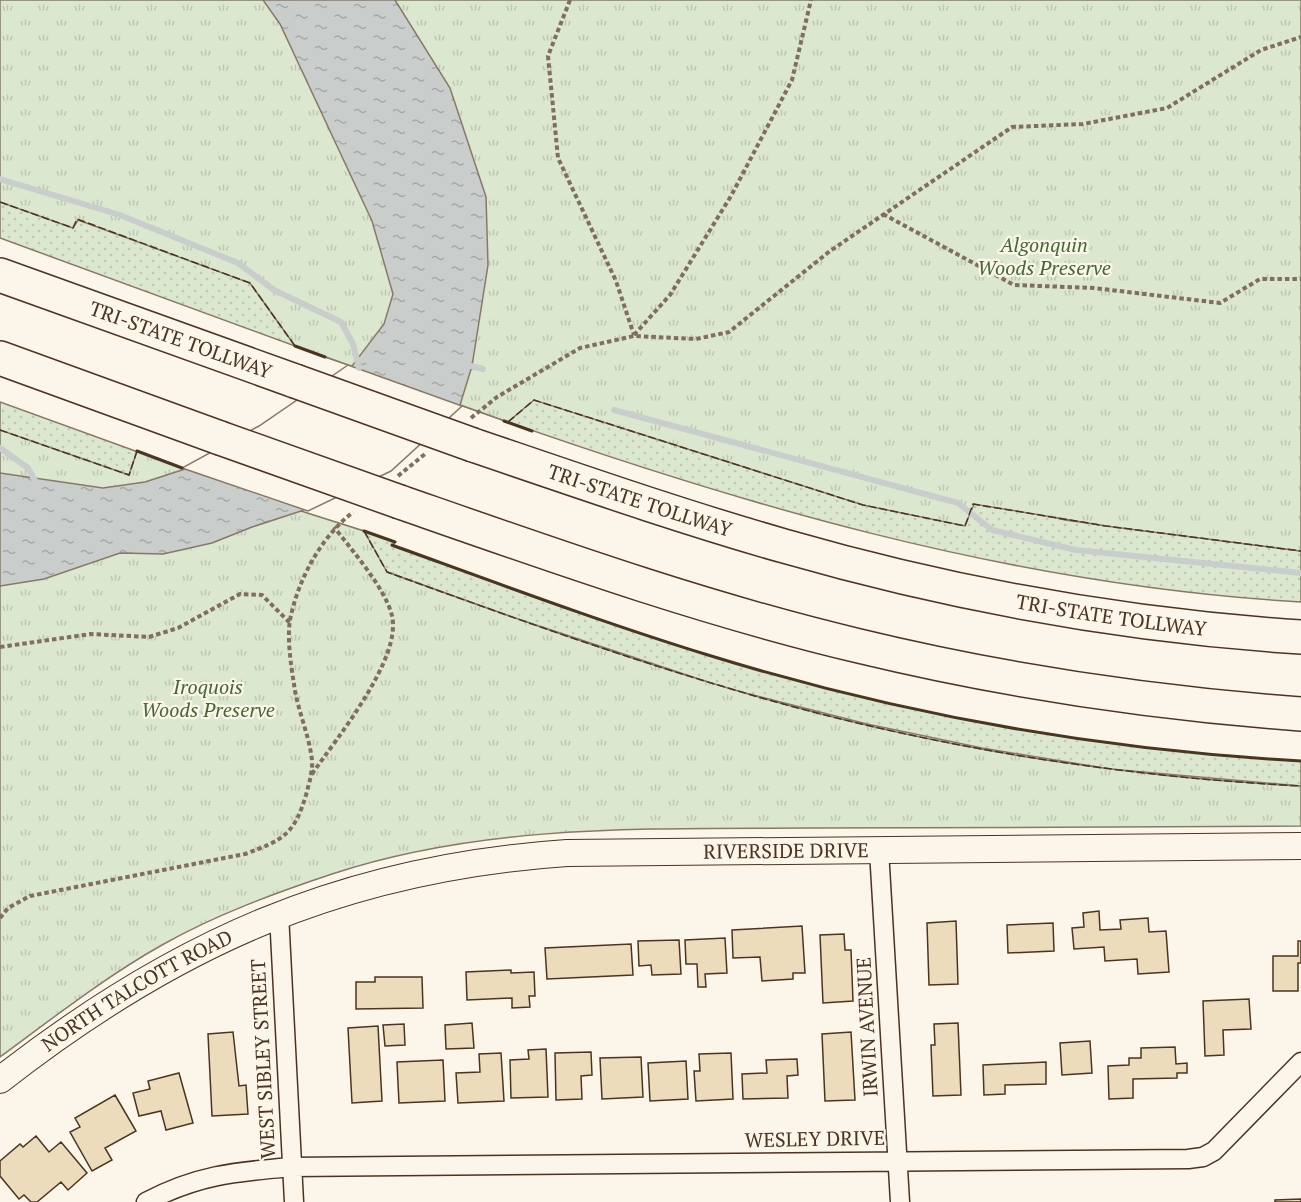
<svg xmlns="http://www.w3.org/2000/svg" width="1301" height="1202" font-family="'PT Serif',serif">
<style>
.grass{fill:url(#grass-dots);stroke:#887966;stroke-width:1.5}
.park{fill:url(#park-tufts);stroke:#887966;stroke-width:1.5}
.water{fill:url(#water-ripples);stroke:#887966;stroke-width:1.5}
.pier{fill:#fbf6e9;stroke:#887966;stroke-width:1.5}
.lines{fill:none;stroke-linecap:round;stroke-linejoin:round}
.stream{stroke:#c9cecd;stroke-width:6}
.building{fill:#ecdcbc;stroke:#4a3520;stroke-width:1.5}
.street-casing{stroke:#4a3520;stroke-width:21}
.secondary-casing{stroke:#4a3520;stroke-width:28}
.highway-casing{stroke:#4a3520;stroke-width:36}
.path{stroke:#7f6f5c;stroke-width:4;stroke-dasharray:4.5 3;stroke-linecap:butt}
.street{stroke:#fbf6e9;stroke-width:18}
.secondary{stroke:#fbf6e9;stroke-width:26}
.highway{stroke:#fbf6e9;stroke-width:33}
.highway-bridge-casing{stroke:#4a3520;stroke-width:36;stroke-linecap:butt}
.highway-bridge{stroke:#fbf6e9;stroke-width:33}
.fence{stroke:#4a3520;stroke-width:1.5;stroke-dasharray:8 3;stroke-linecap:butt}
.wall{stroke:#4a3520;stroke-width:3}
.labels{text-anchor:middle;stroke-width:4.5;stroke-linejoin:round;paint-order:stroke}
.park-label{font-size:20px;font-style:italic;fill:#436837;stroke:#fbf6e9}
.street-label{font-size:20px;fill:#4a3520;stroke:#fbf6e9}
</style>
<defs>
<pattern id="grass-dots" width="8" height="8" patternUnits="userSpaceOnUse" patternTransform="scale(1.5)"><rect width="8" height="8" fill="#dce7d0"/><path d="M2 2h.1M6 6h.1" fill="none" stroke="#bec7b2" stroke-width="1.8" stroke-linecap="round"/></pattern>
<pattern id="park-tufts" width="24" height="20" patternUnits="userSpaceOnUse" patternTransform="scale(1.5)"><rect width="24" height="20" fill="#dce7d0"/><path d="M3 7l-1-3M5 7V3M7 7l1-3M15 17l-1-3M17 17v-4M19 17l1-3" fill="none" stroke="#bec7b2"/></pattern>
<pattern id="water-ripples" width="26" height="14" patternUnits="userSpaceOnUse" patternTransform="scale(1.5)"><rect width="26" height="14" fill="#c9cecd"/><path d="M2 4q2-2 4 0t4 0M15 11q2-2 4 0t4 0" fill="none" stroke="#a5a8a6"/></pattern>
</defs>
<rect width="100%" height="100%" fill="#fbf6e9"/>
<!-- grass -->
<path class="grass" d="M0,141l102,30 254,192 -4,3 -27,-9 -325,-119z
M472,366l593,154 236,31v51c-292,-17 -568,-99 -841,-197z
M0,402l185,67 -40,13 -145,-9z
M344,525l51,17 -3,4c105,38 210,77 316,109 191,59 394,95 593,106v25l-191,-17 -128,-21 -115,-24 -138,-35 -214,-71 -128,-46z"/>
<!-- park -->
<path class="park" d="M0,0h1301v551l-195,-25 -132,-22 -9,22 -102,-21 -329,-105 -26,22 -213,-76 -45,-63 -172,-63 -5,8 -73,-26z
M0,430l129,45 8,-24 164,60 63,20 23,41c113,41 226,82 341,116 185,56 381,88 573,98v40c-163,1 -327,2 -490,2 -160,1 -325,-5 -479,46 -57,19 -117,41 -170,71 -57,32 -109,73 -162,112z"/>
<!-- water -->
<path class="water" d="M263,0h132l55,88 36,109 2,68 -16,101 -12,39 -71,63 -88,43 -49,16 -40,16 -49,11 -43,-1 -76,26 -44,7v-113l103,15 42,-6 40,-13 76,-40 91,-63 32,-42 9,-30 -21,-73 -92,-197z"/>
<!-- pier -->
<path class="pier" d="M348,365l114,41 -71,65 -83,40 -126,-43 77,-42z"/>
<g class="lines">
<!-- stream -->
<path class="stream" d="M0,179l120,36 118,48 36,27 67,32 12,22 6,24
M467,365l16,4
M614,410l344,93 34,27 84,20 225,23
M0,448l28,20 9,16"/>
</g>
<!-- building -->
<path class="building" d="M1099,911l1,19 21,-1 -1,-9 28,-2 1,14 17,-1 3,41 -31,2 -1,-15 -32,2 -1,-14 -30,2 -2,-21 12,-1 -1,-14z
M956,921l2,63 -29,1 -2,-62z
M1053,923l1,28 -46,2 -1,-28z
M802,926l3,47h-12v6l-31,2 -2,-24 -27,1 -1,-28z
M844,934l1,16h6l2,51 -30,2 -3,-68z
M725,938l2,35 -22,1 1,13h-8l-1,-23h-11l-1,-24z
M679,940l2,34 -29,1 -1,-10 -12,1 -1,-25z
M1298,941h3v22h-3v28h-25v-35h25z
M631,944l2,31 -86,4 -2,-31z
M511,970v3l23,-1 1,24h-6l1,11 -18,1v-10l-45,2 -1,-28z
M375,977h47l1,31 -67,1v-27h19z
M1249,999l2,30 -28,1 1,25 -19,1 -2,-55z
M472,1023l2,25 -28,1 -1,-24z
M958,1023l3,72 -28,1 -2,-51h4l-1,-21z
M404,1024l1,21 -20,1 -2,-21z
M378,1026l4,75 -30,2 -4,-75z
M233,1032l6,54 7,-1 2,29 -36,2 -4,-82z
M851,1032l4,68 -30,1 -3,-67z
M1090,1041l2,32 -30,2 -2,-32z
M1175,1047l1,17 11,-1v10h-10v5l-44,1v19l-24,1 -1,-33 21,-1v-7h12v-10z
M546,1049l2,48 -37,1 -1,-38 19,-1 -1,-9z
M591,1052l1,23 -11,1 1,23 -26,1 -1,-47z
M501,1053l3,48 -46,2 -2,-30 24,-1 -1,-18z
M731,1053l2,46 -37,2 -2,-30h6l-1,-17z
M641,1057l2,40 -41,2 -2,-41z
M797,1059l1,16 -11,1 1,22 -45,1 -1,-25 25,-1 -1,-13z
M443,1060l2,41 -46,2 -2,-41z
M686,1061l2,38 -38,2 -2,-38z
M1046,1062v22l-41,1v9l-21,1 -1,-30z
M179,1073l14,50 -27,7 -5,-19 -22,5 -6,-23 17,-4 -2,-8z
M115,1095l21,36 -31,17 7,12 -20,11 -22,-39 10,-5 -5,-9z
M36,1136l13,16 12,-10 26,31 -19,17 -7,-8 -24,20h-6l-7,-7 -5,4 -19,-23v-15l20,-17 3,3z
M1301,1199v3h-26v-2z"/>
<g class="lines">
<!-- street casing -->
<g class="street-casing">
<path id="street" d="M879,850l21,352
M279,914l15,288
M146,1202c51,-27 88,-30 145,-35l897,-8 15,-2 11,-6 87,-89"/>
</g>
<!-- secondary casing -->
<g class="secondary-casing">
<g id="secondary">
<path id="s1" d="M0,1080c175,-137 344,-212 567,-227l734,-7"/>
</g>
</g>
<!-- highway casing -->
<g class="highway-casing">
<g id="highway">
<path id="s2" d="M0,275l295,106"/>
<path d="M0,358l220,80"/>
<path id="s3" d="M473,445c103,35 206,71 311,101 167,48 343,80 517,91"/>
<path d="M400,502c152,53 303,107 459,144 145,35 293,57 442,68"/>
</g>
</g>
<!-- path -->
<path class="path" d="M570,0l-22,56 10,102 58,123 18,54
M883,214l131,71 80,3 126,15 40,-24h41
M634,335l36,-40 61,-99 61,-116 19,-80
M471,418l26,-21 83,-49 54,-12 62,3 33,-7 101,-81 182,-124 71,-3 84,-16 94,-58 40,-13
M398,476l27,-22
M0,647l91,-13 58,3 29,-9 62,-34 22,1 28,28
M312,774c24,-35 90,-115 80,-158 -6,-27 -41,-67 -58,-89
M0,918l8,-10 22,-12 215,-42c38,-14 49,-19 61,-59 3,-12 7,-23 6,-35 -3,-26 -15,-51 -18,-76 -3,-18 -7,-45 -4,-64 8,-40 30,-82 63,-108"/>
<!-- street -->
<use href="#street" class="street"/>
<!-- secondary -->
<use href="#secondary" class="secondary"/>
<!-- highway -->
<use href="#highway" class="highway"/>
<!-- highway-bridge casing -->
<g class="highway-bridge-casing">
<path id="highway-bridge" d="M295,381l178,64
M220,438l180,64"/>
</g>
<!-- highway-bridge -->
<use href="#highway-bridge" class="highway-bridge"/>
<!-- fence -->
<path class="fence" d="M0,202l73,26 4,-9 173,64 45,63
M508,422l26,-22 329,105 102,21 8,-22 133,22 195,25
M0,430l129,45 8,-24
M364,531l23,41c113,41 226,82 341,116 184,56 381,88 573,98"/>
<!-- wall -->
<path class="wall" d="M295,346l30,11
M504,421l28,10
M137,451l45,17
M364,531l31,11
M392,545c105,38 209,77 316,110 191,59 394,95 593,106"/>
</g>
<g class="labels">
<!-- park labels -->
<g class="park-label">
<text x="1044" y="252">Algonquin<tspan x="1044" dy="23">Woods Preserve</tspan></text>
<text x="208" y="694">Iroquois<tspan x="208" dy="23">Woods Preserve</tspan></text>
</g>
<!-- street labels -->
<g class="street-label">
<text dy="7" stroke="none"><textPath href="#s2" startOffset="192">TRI-STATE TOLLWAY</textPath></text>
<text dy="7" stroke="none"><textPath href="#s3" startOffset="176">TRI-STATE TOLLWAY</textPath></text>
<text dy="7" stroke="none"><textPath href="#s3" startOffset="662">TRI-STATE TOLLWAY</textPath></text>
<text dy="7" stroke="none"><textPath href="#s1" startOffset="840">RIVERSIDE DRIVE</textPath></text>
<text dy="7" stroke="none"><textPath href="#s1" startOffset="164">NORTH TALCOTT ROAD</textPath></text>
<text transform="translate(867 1027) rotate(-93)" y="7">IRWIN AVENUE</text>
<text transform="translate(263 1059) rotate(-93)" y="7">WEST SIBLEY STREET</text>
<text transform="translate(815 1139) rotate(-1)" y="7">WESLEY DRIVE</text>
</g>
</g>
</svg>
